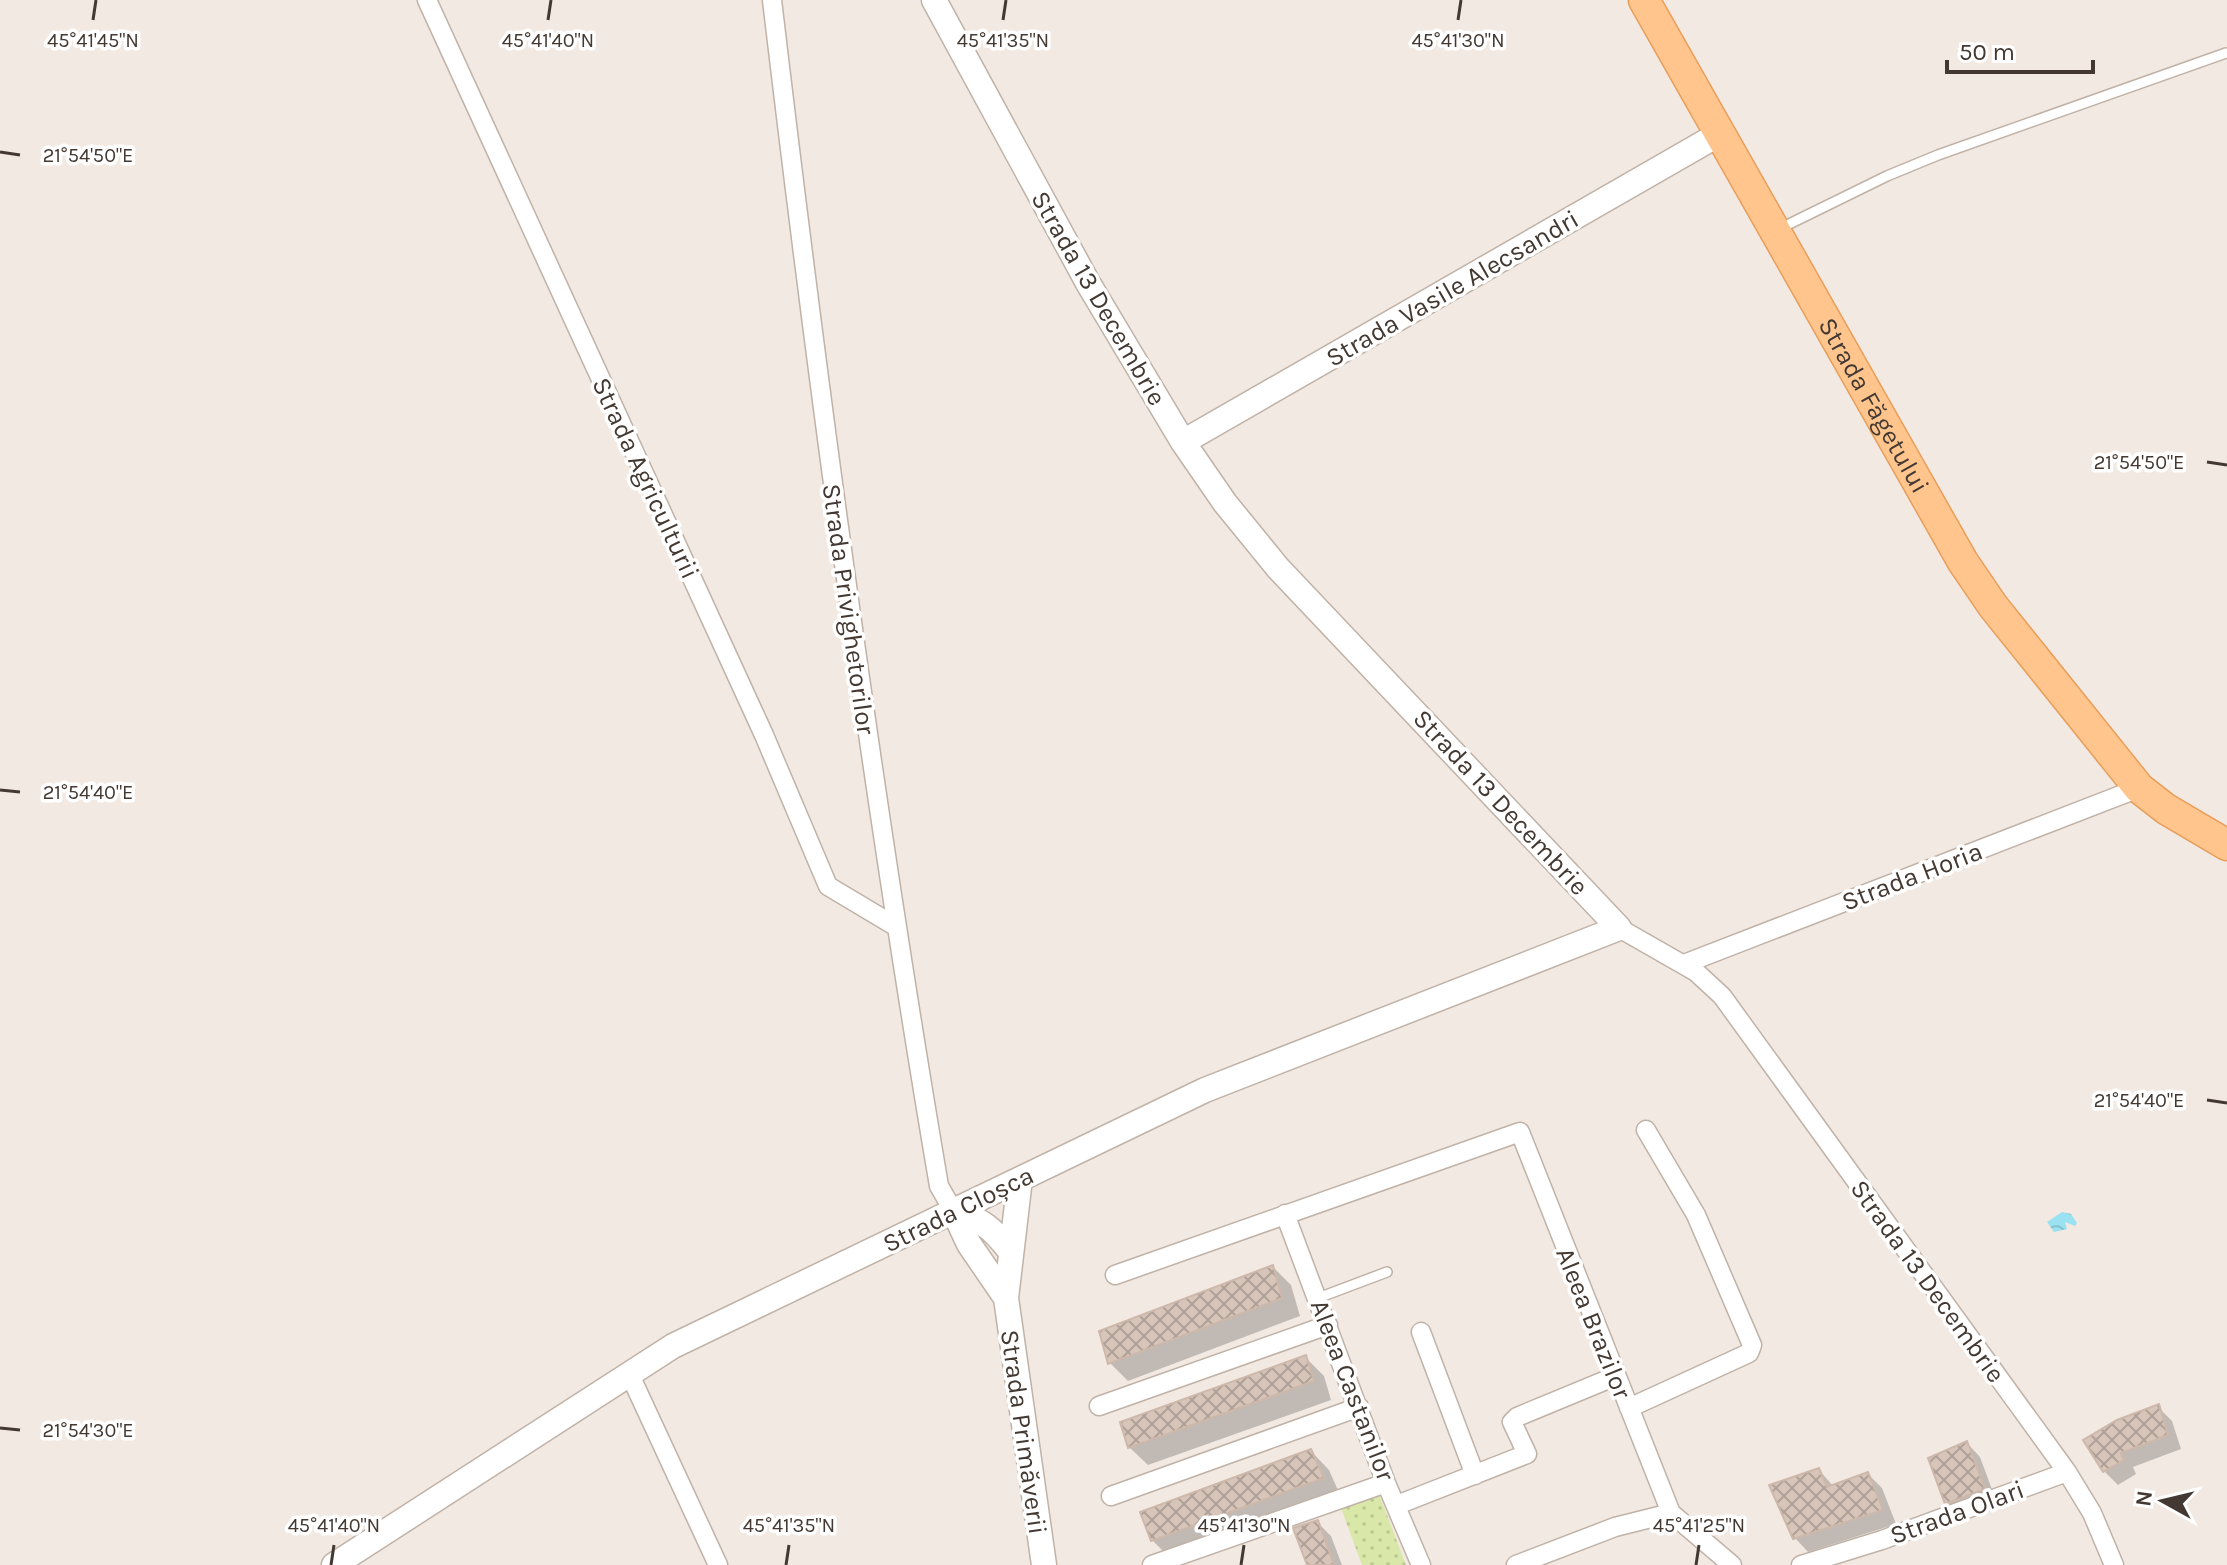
<svg xmlns="http://www.w3.org/2000/svg" width="2227" height="1565" font-family="Karla,sans-serif">
<style>
.park{fill:url(#park-dots)}
.water{fill:url(#water-waves)}
.shadow{fill:#0003}
.building{fill:url(#building-cross-hatch);stroke:#ceb8aa;stroke-width:2}
.lines{fill:none;stroke-linecap:round;stroke-linejoin:round}
.service-casing{stroke:#c0b2a7;stroke-width:12}
.minor-casing{stroke:#c0b2a7;stroke-width:21}
.tertiary-casing{stroke:#c0b2a7;stroke-width:27}
.primary-casing{stroke:#e79e5a;stroke-width:33}
.service{stroke:#fff;stroke-width:9}
.minor{stroke:#fff;stroke-width:18}
.tertiary{stroke:#fff;stroke-width:24}
.primary{stroke:#ffc58d;stroke-width:30}
.ticks{fill:none;stroke:#433932;stroke-width:3}
.labels{text-anchor:middle;stroke-width:7;stroke-linejoin:round;paint-order:stroke}
.street-label{font-size:26px;fill:#433932;stroke:#fff}
.ticks-label{font-size:20px;text-anchor:middle;fill:#433932;stroke:#fff;stroke-width:7;stroke-linejoin:round;paint-order:stroke}
</style>
<defs>
<pattern id="park-dots" width="8" height="8" patternUnits="userSpaceOnUse" patternTransform="scale(2)"><rect width="8" height="8" fill="#d9e8a8"/><path d="M2 2h.1M6 6h.1" fill="none" stroke="#bbc891" stroke-width="1.8" stroke-linecap="round"/></pattern>
<pattern id="water-waves" width="16" height="10" patternUnits="userSpaceOnUse" patternTransform="scale(2)"><rect width="16" height="10" fill="#9ae2f2"/><path d="M0 5q4-4 8 0t8 0" fill="none" stroke="#86c3d0"/></pattern>
<pattern id="building-cross-hatch" width="8" height="8" patternUnits="userSpaceOnUse" patternTransform="scale(2)"><rect width="8" height="8" fill="#d7c5ba"/><path d="M0 0l8 8M0 8l8-8" fill="none" stroke="#b0a198"/></pattern>
</defs>
<rect width="100%" height="100%" fill="#f2e9e2"/>
<!-- park -->
<path class="park" d="M1379,1494l27,71h-44l-21,-57z"/>
<!-- water -->
<path class="water" d="M2062,1212l9,2 6,9 -2,3 -10,-4 2,7 -13,3 -7,-10z"/>
<!-- shadow -->
<path class="shadow" d="M1273,1267l18,18 9,31 -172,65 -18,-18z
M1305,1357l19,19 7,24 -183,65 -19,-18z
M2158,1407l14,14 9,28 -48,18 3,7 -18,11 -14,-14z
M1967,1443l13,14 17,46 -36,13 -14,-14z
M1311,1451l18,19 12,27 -170,62 -19,-19z
M1819,1470l15,17 34,-13 14,14 14,36 -88,28 -13,-14z
M1317,1522l14,14 11,29h-33z"/>
<!-- building -->
<path class="building" d="M1273,1265l9,33 -174,66 -9,-33z
M1306,1355l8,26 -186,67 -8,-26z
M2159,1404l9,31 -47,18 3,7 -21,12 -20,-32 34,-20z
M1967,1441l18,48 -40,15 -17,-46z
M1311,1449l13,29 -173,63 -11,-29z
M1819,1468l8,19 41,-15 15,38 -90,29 -24,-54z
M1318,1520l16,45h-27l-14,-37z"/>
<g class="lines">
<!-- service casing -->
<g class="service-casing">
<path id="service" d="M1779,229l108,-53 51,-21 288,-102
M1318,1298l69,-26"/>
</g>
<!-- minor casing -->
<g class="minor-casing">
<path id="minor" d="M427,0l337,735 64,151 67,40
M772,0c47,397 100,792 167,1186l15,26
M1619,928l77,44 26,24 345,476 25,41 22,52
M1684,964l455,-176
M1285,1214l101,269 35,82
M1115,1275l405,-143 151,381
M1421,1332l54,143
M630,1375l88,190
M1099,1406l229,-81
M1629,1408l120,-55 3,-8 -56,-130 -50,-85
M1111,1496l248,-89
M1397,1505l130,-51 -15,-32 5,-5 99,-41
M1152,1565l234,-82
M1516,1565l99,-38 56,-14 61,52
M1801,1565l81,-25 185,-68"/>
</g>
<!-- tertiary casing -->
<g class="tertiary-casing">
<path id="tertiary" d="M1183,442l538,-309
M1020,1179l-14,119 38,267
M954,1212l15,32 37,54
M954,1212c28,7 39,17 56,39
M334,1565l339,-219 532,-256 414,-162 -341,-360 -53,-65 -42,-61 -95,-159 -154,-283"/>
</g>
<!-- primary casing -->
<g class="primary-casing">
<g id="primary">
<path id="s1" d="M1644,0l319,562 30,44 146,182 27,21 61,36"/>
</g>
</g>
<!-- service -->
<use href="#service" class="service"/>
<!-- minor -->
<use href="#minor" class="minor"/>
<!-- tertiary -->
<use href="#tertiary" class="tertiary"/>
<!-- primary -->
<use href="#primary" class="primary"/>
</g>
<!-- ticks -->
<path class="ticks" d="M93,20l3,-20M548,20l3,-20M1003,20l3,-20M1458,20l3,-20M0,152l20,3M2207,462l20,3M0,790l20,2M2207,1100l20,3M0,1428l20,2M331,1565l3,-20M786,1565l3,-20M1241,1565l3,-20M1696,1565l3,-20"/>
<g class="labels">
<!-- street labels -->
<g class="street-label">
<text transform="translate(1452 288) rotate(-30)" y="9">Strada Vasile Alecsandri</text>
<text transform="translate(1099 298) rotate(60)" y="9">Strada 13 Decembrie</text>
<text dy="9" stroke="none"><textPath href="#s1" startOffset="466">Strada Făgetului</textPath></text>
<text transform="translate(646 478) rotate(65)" y="9">Strada Agriculturii</text>
<text transform="translate(849 609) rotate(82)" y="9">Strada Privighetorilor</text>
<text transform="translate(1501 802) rotate(47)" y="9">Strada 13 Decembrie</text>
<text transform="translate(1912 876) rotate(-21)" y="9">Strada Horia</text>
<text transform="translate(958 1209) rotate(-26)" y="9">Strada Cloșca</text>
<text transform="translate(1928 1281) rotate(54)" y="9">Strada 13 Decembrie</text>
<text transform="translate(1594 1323) rotate(68)" y="9">Aleea Brazilor</text>
<text transform="translate(1353 1390) rotate(69)" y="9">Aleea Castanilor</text>
<text transform="translate(1024 1432) rotate(82)" y="9">Strada Primăverii</text>
<text transform="translate(1957 1512) rotate(-20)" y="9">Strada Olari</text>
</g>
</g>
<g class="ticks-label">
<text x="93" y="47">45°41'45"N</text>
<text x="548" y="47">45°41'40"N</text>
<text x="1003" y="47">45°41'35"N</text>
<text x="1458" y="47">45°41'30"N</text>
<text x="88" y="162">21°54'50"E</text>
<text x="2139" y="469">21°54'50"E</text>
<text x="88" y="799">21°54'40"E</text>
<text x="2139" y="1107">21°54'40"E</text>
<text x="88" y="1437">21°54'30"E</text>
<text x="334" y="1532">45°41'40"N</text>
<text x="789" y="1532">45°41'35"N</text>
<text x="1244" y="1532">45°41'30"N</text>
<text x="1699" y="1532">45°41'25"N</text>
</g>
<!-- north arrow -->
<g transform="translate(2163 1501) rotate(278)" stroke="#ffffff" stroke-width="6" paint-order="stroke">
<path d="M0-6L14 30L0 20L-14 30Z" fill="#433932"/>
<text y="-12" font-size="22" font-weight="bold" text-anchor="middle" fill="#433932">N</text>
</g>
<!-- scale -->
<path d="M1947 60v12h146v-12" fill="none" stroke="#433932" stroke-width="4"/>
<text x="1959" y="60" font-size="24" fill="#433932" stroke="#ffffff" stroke-width="6" paint-order="stroke">50 m</text>
</svg>
